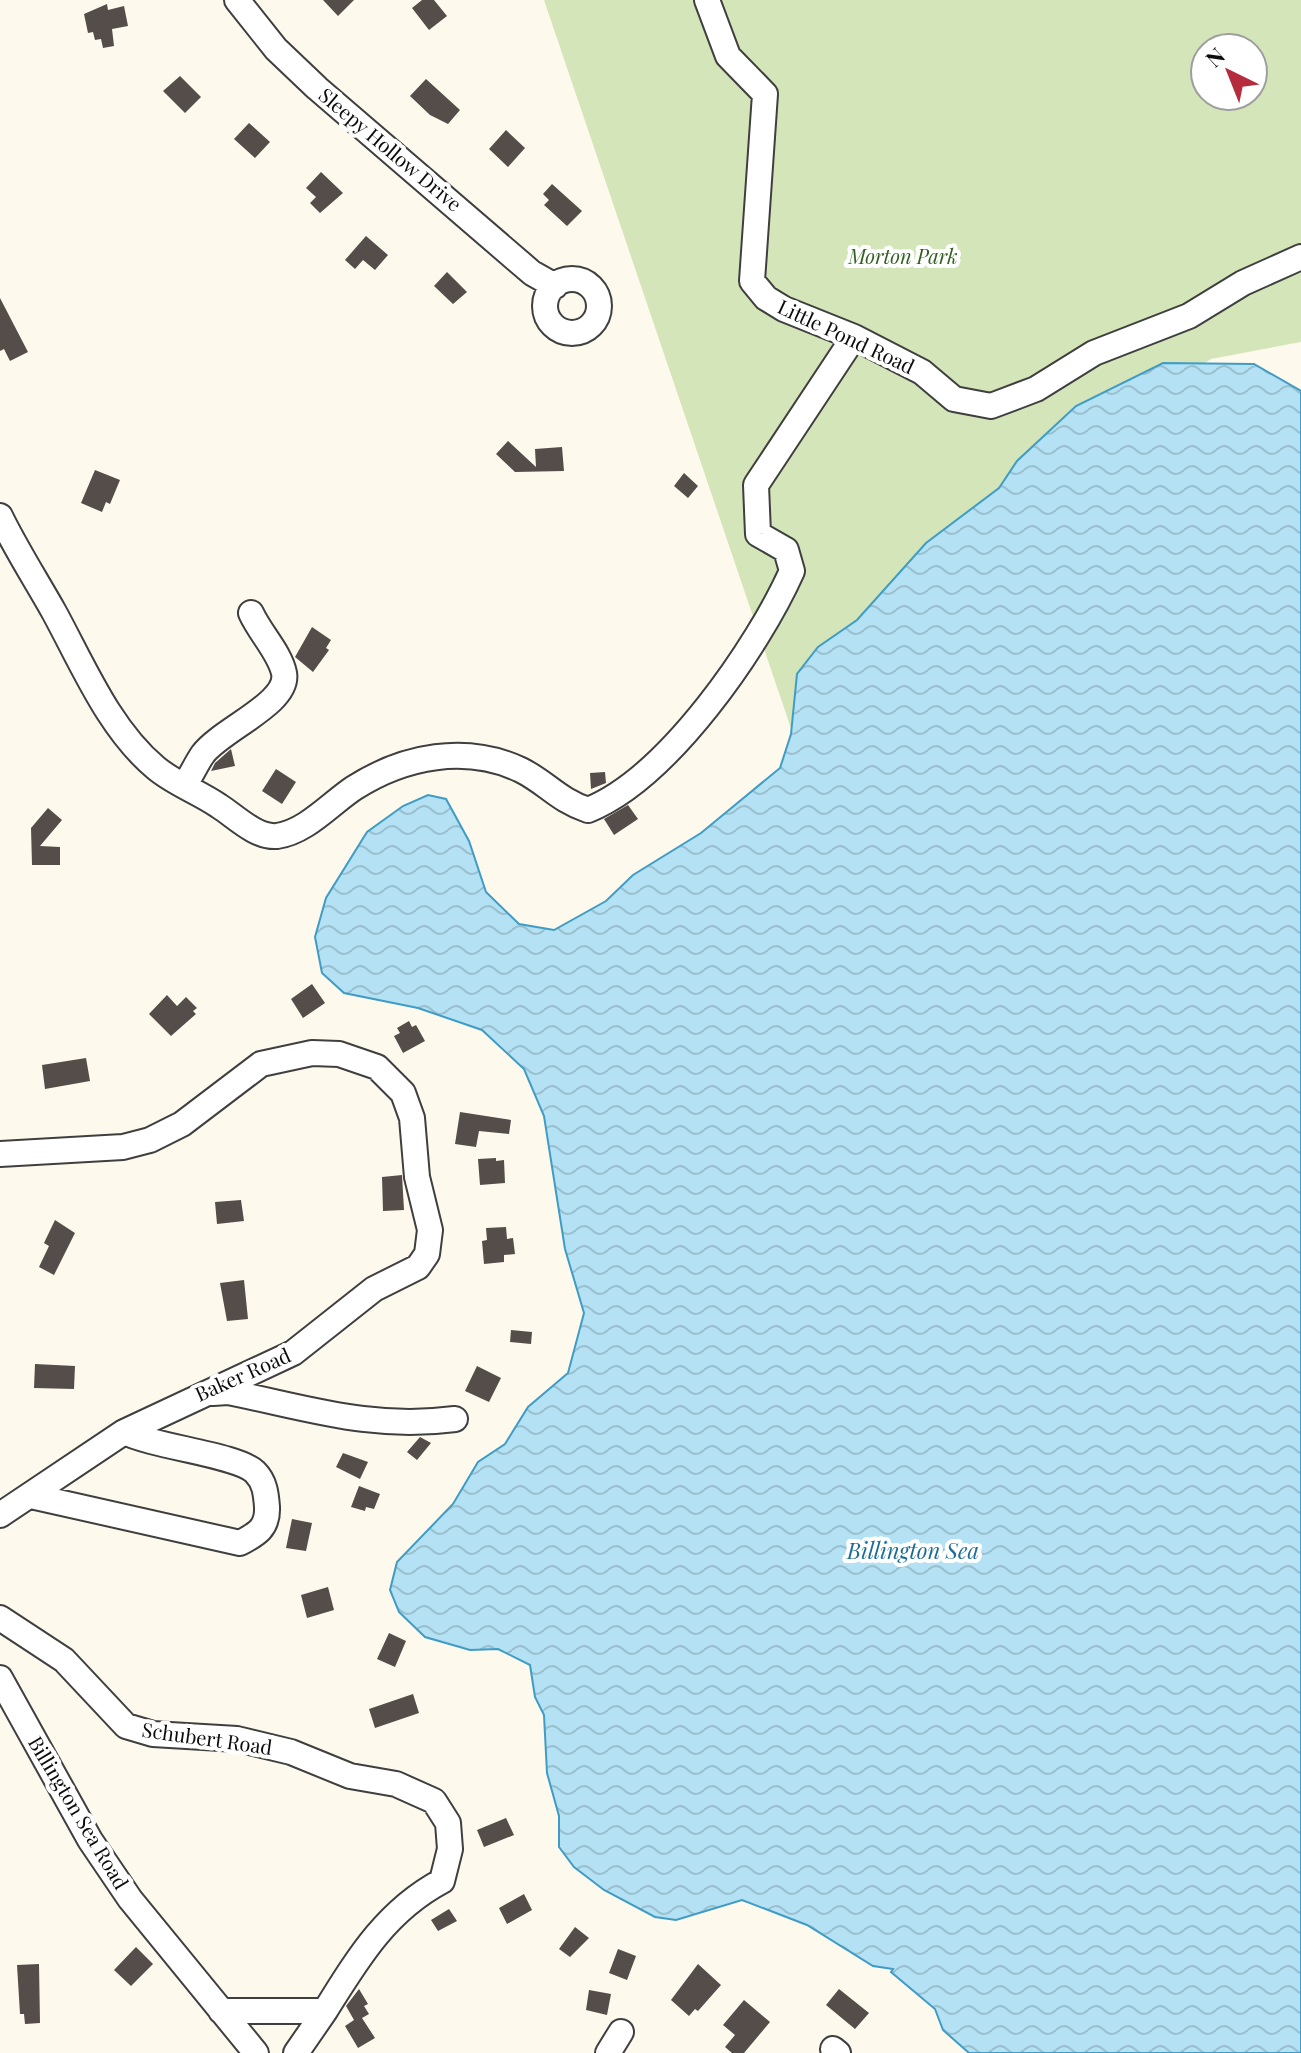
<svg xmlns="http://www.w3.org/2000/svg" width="1301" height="2053" font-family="'Playfair Display',serif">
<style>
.grass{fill:#d4e6b9;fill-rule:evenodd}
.water{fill:url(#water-waves);stroke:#3f9cc5;stroke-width:2}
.building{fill:#544d49}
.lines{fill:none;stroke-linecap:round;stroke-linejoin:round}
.minor-casing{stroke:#3f3f3f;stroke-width:28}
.minor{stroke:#fff;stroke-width:24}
.labels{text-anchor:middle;stroke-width:8;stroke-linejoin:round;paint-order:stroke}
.street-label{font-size:20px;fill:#0c0c0c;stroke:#fff}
.park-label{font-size:20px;font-style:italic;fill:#336021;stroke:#fff}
.water-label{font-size:22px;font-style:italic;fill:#1d6c97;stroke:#fff}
</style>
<defs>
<pattern id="water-waves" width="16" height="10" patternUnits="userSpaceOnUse" patternTransform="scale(2)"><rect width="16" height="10" fill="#b4e1f3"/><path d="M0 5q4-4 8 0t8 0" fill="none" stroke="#9ac0cf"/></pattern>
</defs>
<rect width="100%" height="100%" fill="#fef9ed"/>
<!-- grass -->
<path class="grass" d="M544,0h757v342l-90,17 -106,67 -305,329zM1205,48h48v48h-48z"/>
<!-- water -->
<path class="water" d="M1163,363l91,1 47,27v1662h-332l-26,-23 -8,-21 -44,-37 2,-3 -20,-3 -66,-41 -65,-25 -66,20 -21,-3 -51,-27 -30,-23 -15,-20v-31l-12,-43 -3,-58 -9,-18 -5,-32 -32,-16 -28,1 -45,-13 -26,-25 -9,-22 7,-28 56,-58 25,-42 27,-18 23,-37 40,-34 16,-60 -19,-64 -21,-133 -20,-47 -42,-39 -64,-22 -74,-15 -22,-20 -7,-36 11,-39 41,-66 36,-26 25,-11 18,4 23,42 17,51 33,32 35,6 52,-29 27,-26 68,-42 79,-65 11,-34 6,-60 21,-27 39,-27 69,-77 73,-55 18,-27 59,-55z"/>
<!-- building -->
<path class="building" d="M323,0h31l-16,16z
M422,0h12l13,16 -18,14 -17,-22z
M107,4l1,6 16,-4 4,20 -16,3 2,17 -11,2 -2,-9 -6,1 -2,-8 -5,1 -4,-19z
M180,76l21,21 -16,16 -22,-22z
M426,79l34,31 -12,14 -18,-9 -20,-19z
M249,123l21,19 -15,16 -21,-19z
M506,130l19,18 -17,19 -19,-18z
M321,172l22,21 -23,20 -10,-10 6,-6 -10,-9z
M552,184l30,27 -15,15 -23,-21 5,-5 -6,-6z
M366,236l22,19 -13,15 -12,-10 -8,9 -10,-9z
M447,272l20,20 -14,12 -19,-18z
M0,298l28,54 -18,9 -6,-12 -4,2z
M508,441l28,26 -1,-18 27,-2 2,24 -49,1 -19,-18z
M95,470l25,10 -10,24 -4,-2 -4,10 -21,-9z
M684,473l14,13 -10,12 -14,-12z
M312,627l19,13 -5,8 3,2 -16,22 -18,-15z
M231,749l4,17 -24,5 4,-8z
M276,769l20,13 -14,22 -20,-13z
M605,772l1,11 -15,6 -1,-16z
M628,805l10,14 -24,16 -10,-16z
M48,808l14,12 -22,26 20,1v18h-28l-1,-37z
M312,984l13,19 -22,15 -12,-19z
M167,995l10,11 9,-9 11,11 -4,3 3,3 -25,22 -22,-22z
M409,1021l3,6 4,-2 9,16 -22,12 -9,-17 6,-3 -3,-5z
M86,1058l4,23 -45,8 -3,-24z
M460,1112l51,8 -2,14 -30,-3 -3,16 -21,-3z
M496,1158v3l8,-1 1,23 -25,2 -2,-26z
M402,1175l2,35 -21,1 -1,-34z
M241,1200l3,21 -27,3 -2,-22z
M55,1220l20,13 -21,42 -15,-8 10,-21 -5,-3z
M506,1227l1,12 6,-1 2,16 -11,1v7l-20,2 -2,-23 5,-1 -1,-12z
M244,1280l4,39 -21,2 -7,-38z
M511,1330l21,2 -1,12 -21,-2z
M35,1364l40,2 -1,23 -40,-1z
M477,1366l24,12 -12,24 -24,-11z
M420,1437l11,6 -14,17 -10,-8z
M343,1453l25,9 -8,17 -24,-12z
M359,1486l21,8 -6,15 -8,-2 -1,4 -14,-4z
M292,1519l20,4 -6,28 -20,-3z
M328,1587l6,23 -27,8 -6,-23z
M389,1633l17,8 -11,26 -18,-8z
M413,1694l6,19 -44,15 -6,-19z
M506,1818l8,17 -30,12 -7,-17z
M524,1894l8,16 -25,14 -8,-16z
M449,1909l8,12 -19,10 -7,-11z
M575,1927l14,11 -19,19 -11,-8z
M136,1947l17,17 -22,22 -17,-16z
M618,1949l18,7 -9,24 -18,-7z
M39,1964l1,59 -15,1 -1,-10h-4l-3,-49z
M698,1964l23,21 -23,26 -3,-2 -6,7 -18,-16z
M359,1989l9,15 -4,2 5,8 -7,4 13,20 -17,10 -13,-22 9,-6 -8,-14z
M839,1989l30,24 -14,16 -29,-24z
M589,1990l22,4 -4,21 -21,-5z
M744,2000l26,22 -26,31h-12l-7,-6 10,-12 -12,-10z"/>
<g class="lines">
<!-- minor casing -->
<g class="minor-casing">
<path id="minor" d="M237,0l39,49 41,39 215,185 23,13
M707,0l21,56 37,38 -13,187 14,17 18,11 70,28 68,35 32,27 37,7 45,-17 58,-36 95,-37 54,-33 58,-26
M545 306a27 27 0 1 1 54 0a27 27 0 1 1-54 0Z
M0,516c16,33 36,64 54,96 29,53 55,117 102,156 19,16 43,24 63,38 16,10 37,32 58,30 29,-4 53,-32 77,-48 50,-32 112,-44 167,-18 26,13 37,30 67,40 80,-32 170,-163 204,-239l-6,-21 -28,-16 -2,-49 98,-148
M184,786c7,-10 12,-22 19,-32 19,-25 87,-51 81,-81 -4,-20 -24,-40 -33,-60
M0,1154l123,-7 27,-7 32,-16 79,-60 51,-11 27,1 38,13 26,26 9,25 5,59 13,53 -3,24 -9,13 -44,22 -81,64 -169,79 -124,83
M213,1393l15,-1c80,16 143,38 227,27
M31,1496l209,47c17,-9 28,-15 27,-36 -1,-13 -2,-25 -12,-35 -17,-17 -100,-25 -131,-40
M0,1618l64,42 62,66 27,8 84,5 54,13 59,24 46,8 38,17 14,22 2,26 -8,32c-56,30 -84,77 -117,130h-104
M0,1678l90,162 40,59 126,154
M833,2049l5,4
M296,2053l29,-42
M608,2053l13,-21"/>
</g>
<!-- minor -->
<use href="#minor" class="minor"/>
</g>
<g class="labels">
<!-- street labels -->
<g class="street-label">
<text transform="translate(390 150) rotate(40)" y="7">Sleepy Hollow Drive</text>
<text transform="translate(846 337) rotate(25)" y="7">Little Pond Road</text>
<text transform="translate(243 1375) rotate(-24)" y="7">Baker Road</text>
<text transform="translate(207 1739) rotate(8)" y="7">Schubert Road</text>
<text transform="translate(78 1813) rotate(59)" y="7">Billington Sea Road</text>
</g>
<!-- park labels -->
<g class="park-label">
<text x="903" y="264">Morton Park</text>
</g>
<!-- water labels -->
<g class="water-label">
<text x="913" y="1559">Billington Sea</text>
</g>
</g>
<!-- north arrow -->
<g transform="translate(1229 72) rotate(317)"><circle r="38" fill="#ffffff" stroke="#9e9e9e" stroke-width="2"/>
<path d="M0-6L14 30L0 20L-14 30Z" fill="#b52c3f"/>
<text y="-12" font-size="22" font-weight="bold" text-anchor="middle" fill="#0c0c0c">N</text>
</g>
</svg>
